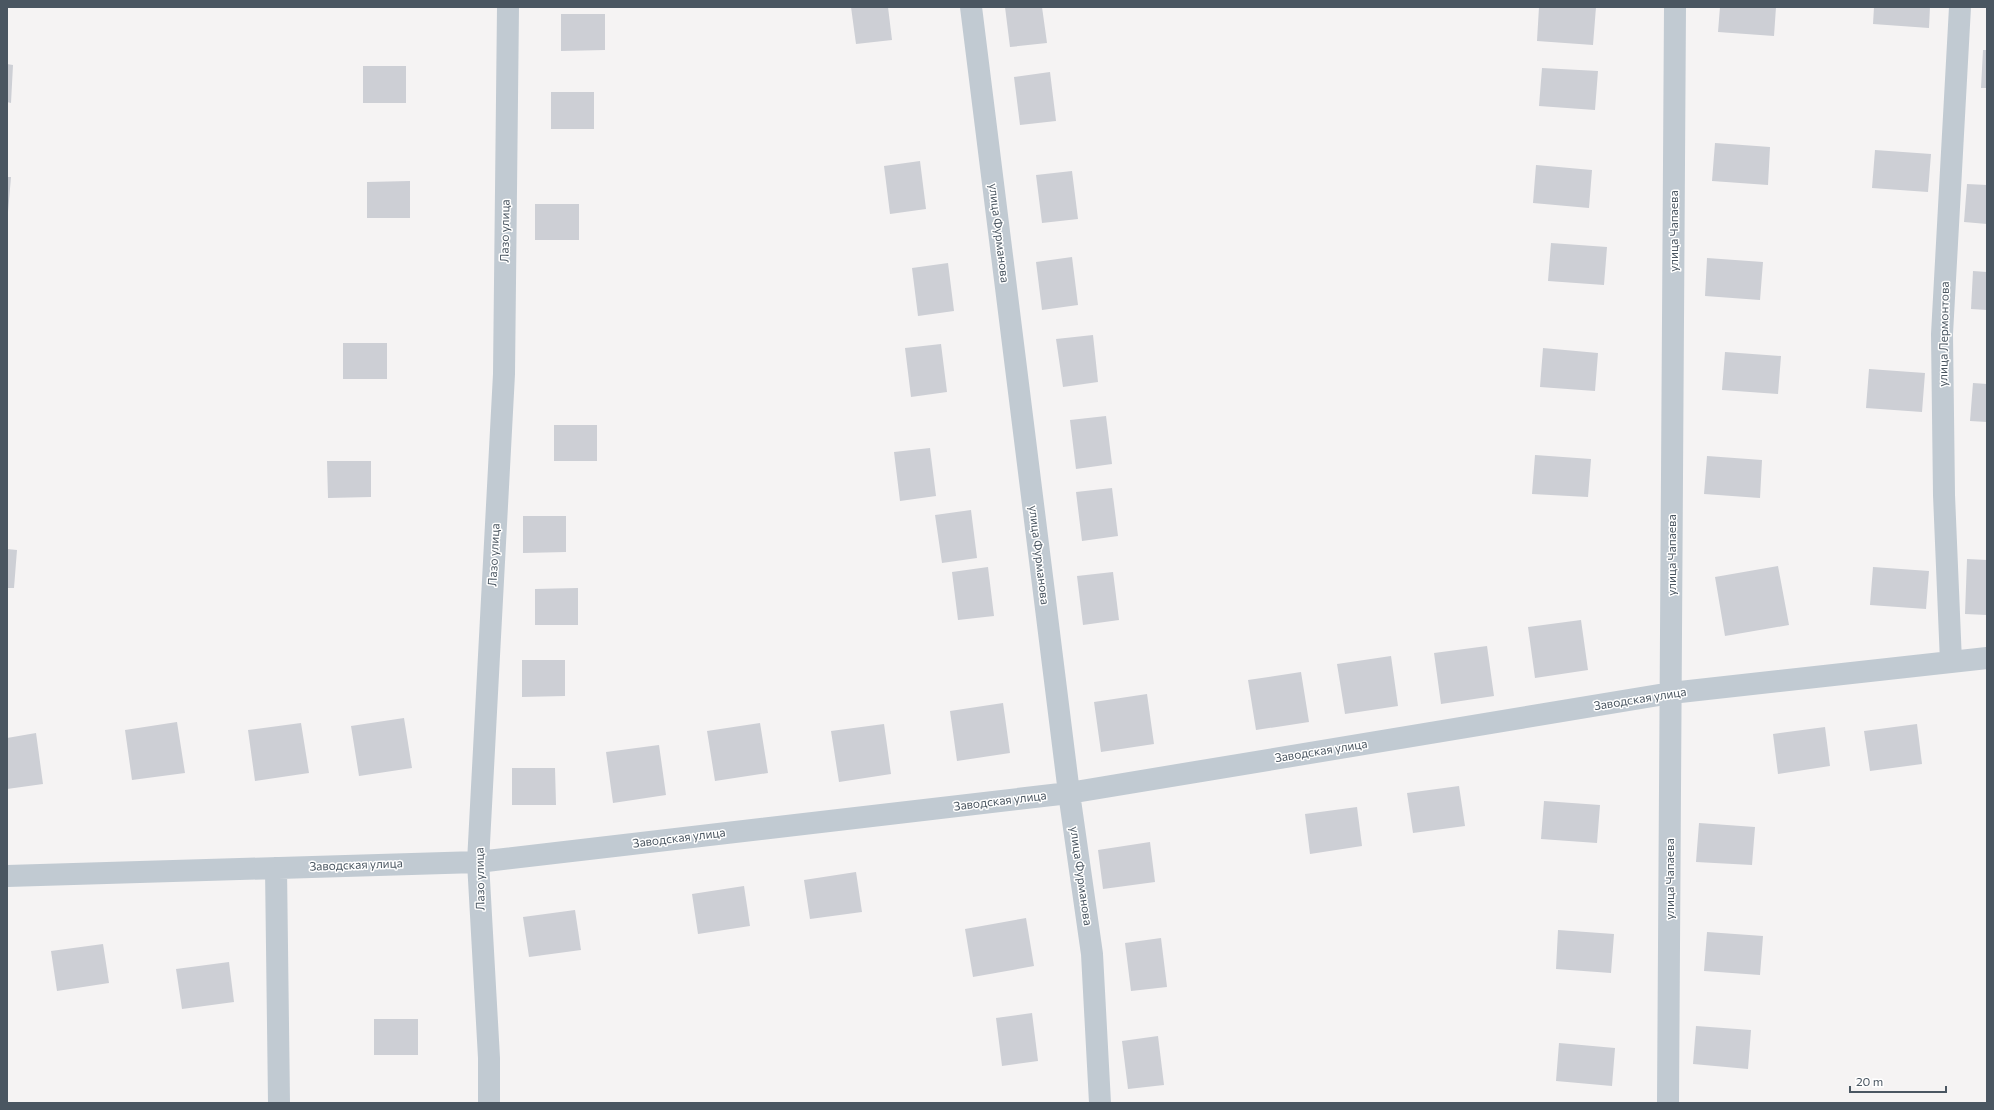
<svg xmlns="http://www.w3.org/2000/svg" width="1994" height="1110" font-family="Commissioner,sans-serif">
<style>
.building{fill:#cdcfd5}
.lines{fill:none;stroke-linecap:round;stroke-linejoin:round}
.street{stroke:#c1cad2;stroke-width:22}
.labels{text-anchor:middle;stroke-width:3;stroke-linejoin:round;paint-order:stroke}
.street-label{font-size:12px;fill:#4a5661;stroke:#fff}
</style>
<rect width="100%" height="100%" fill="#f5f3f3"/>
<!-- building -->
<path class="building" d="M851,7h37l4,33 -36,4z
M1005,7h37l5,36 -37,4z
M1539,7h57l-3,38 -56,-4z
M1720,7h56l-2,29 -56,-4z
M1874,7h56l-1,21 -56,-4z
M561,14h44v36l-44,1z
M1983,50h4v38h-6z
M7,64l6,1 -2,38 -4,-1z
M363,66h43v37h-43z
M1542,68l56,3 -3,39 -56,-4z
M1050,72l6,49 -36,4 -6,-48z
M551,92h43v37h-43z
M1715,143l55,4 -2,38 -56,-4z
M1875,150l56,4 -3,38 -56,-4z
M920,161l6,48 -36,5 -6,-48z
M1536,165l56,5 -3,38 -56,-5z
M1072,171l6,48 -36,4 -6,-48z
M7,177h4l-3,35h-1z
M410,181v37h-43v-36z
M1967,184l20,1v39l-23,-2z
M535,204h44v36h-44z
M1551,243l56,4 -3,38 -56,-4z
M1072,257l6,48 -36,5 -6,-48z
M1707,258l56,4 -3,38 -55,-4z
M948,263l6,48 -36,5 -6,-48z
M1973,271l14,1v38l-16,-1z
M1093,335l5,47 -35,5 -7,-48z
M343,343h44v36h-44z
M941,344l6,48 -36,5 -6,-49z
M1543,348l55,5 -3,38 -55,-4z
M1725,352l56,4 -3,38 -56,-4z
M1869,369l56,4 -3,39 -56,-4z
M1973,383l14,1v38l-17,-1z
M1106,416l6,48 -36,5 -6,-49z
M554,425h43v36h-43z
M930,448l6,48 -36,5 -6,-49z
M1535,455l56,4 -3,38 -56,-3z
M1707,456l55,4 -2,38 -56,-4z
M327,461h44v36l-43,1z
M1112,488l6,48 -36,5 -6,-49z
M971,510l6,48 -35,5 -7,-48z
M523,516h43v36l-43,1z
M7,549l10,1 -3,38h-7z
M1967,559l20,1v55l-22,-1z
M1778,566l11,59 -64,11 -10,-59z
M988,567l6,49 -36,4 -6,-48z
M1873,567l56,4 -3,38 -56,-4z
M1113,572l6,48 -36,5 -6,-49z
M578,588v37h-43v-36z
M1581,620l7,50 -53,8 -7,-51z
M1487,646l7,50 -53,8 -7,-51z
M1391,656l7,50 -53,8 -8,-50z
M522,660h43v36l-43,1z
M1301,672l8,50 -53,8 -8,-50z
M1147,694l7,50 -53,8 -7,-50z
M1003,703l7,50 -53,8 -7,-50z
M404,718l8,50 -53,8 -8,-50z
M177,722l8,51 -53,7 -7,-50z
M301,723l8,50 -54,8 -7,-51z
M760,723l8,50 -53,8 -8,-50z
M884,724l7,50 -52,8 -8,-51z
M1917,724l5,40 -52,7 -6,-40z
M1825,727l5,39 -52,8 -5,-40z
M36,733l7,51 -36,5v-51z
M659,745l7,50 -53,8 -7,-51z
M512,768h43l1,37h-44z
M1459,786l6,40 -52,7 -6,-40z
M1544,801l56,4 -3,38 -56,-4z
M1357,807l5,39 -52,8 -5,-40z
M1699,823l56,4 -3,38 -56,-3z
M1150,842l5,40 -52,7 -5,-39z
M856,872l6,40 -52,7 -6,-39z
M744,886l6,40 -52,8 -6,-40z
M575,910l6,40 -52,7 -6,-40z
M1026,918l8,48 -61,11 -8,-48z
M1558,930l56,4 -3,39 -55,-4z
M1707,932l56,4 -3,39 -56,-4z
M1161,938l6,49 -36,4 -6,-48z
M103,944l6,39 -52,8 -6,-40z
M229,962l5,40 -52,7 -6,-40z
M1032,1013l6,48 -36,5 -6,-48z
M374,1019h44v36h-44z
M1696,1026l55,4 -3,39 -55,-5z
M1158,1036l6,49 -36,4 -6,-48z
M1559,1043l56,5 -3,38 -56,-5z"/>
<g class="lines">
<!-- street -->
<path class="street" d="M971,7l98,786 23,161 8,149
M1951,662l-7,-167 -2,-161 18,-327
M276,868l3,235
M7,876l471,-14 591,-69 602,-100 316,-35
M489,1103v-45l-11,-196 26,-488 4,-367
M1668,1103l7,-1096"/>
</g>
<g class="labels">
<!-- street labels -->
<g class="street-label">
<text transform="translate(505 231) rotate(-89)" y="4">Лазо улица</text>
<text transform="translate(1674 231) rotate(-90)" y="4">улица Чапаева</text>
<text transform="translate(999 233) rotate(83)" y="4">улица Фурманова</text>
<text transform="translate(1944 334) rotate(-89)" y="4">улица Лермонтова</text>
<text transform="translate(494 555) rotate(-87)" y="4">Лазо улица</text>
<text transform="translate(1039 555) rotate(83)" y="4">улица Фурманова</text>
<text transform="translate(1672 555) rotate(-90)" y="4">улица Чапаева</text>
<text transform="translate(1640 699) rotate(-9)" y="4">Заводская улица</text>
<text transform="translate(1321 751) rotate(-9)" y="4">Заводская улица</text>
<text transform="translate(1000 801) rotate(-7)" y="4">Заводская улица</text>
<text transform="translate(679 838) rotate(-7)" y="4">Заводская улица</text>
<text transform="translate(356 865) rotate(-2)" y="4">Заводская улица</text>
<text transform="translate(1081 876) rotate(82)" y="4">улица Фурманова</text>
<text transform="translate(480 879) rotate(-91)" y="4">Лазо улица</text>
<text transform="translate(1670 879) rotate(-90)" y="4">улица Чапаева</text>
</g>
</g>
<!-- border -->
<rect width="1994" height="1110" fill="none" stroke="#4a5661" stroke-width="16"/>
<!-- scale -->
<path d="M1850 1086v6h96v-6" fill="none" stroke="#4a5661" stroke-width="2"/>
<text x="1856" y="1086" font-size="12" fill="#4a5661" stroke="#ffffff" stroke-width="3" paint-order="stroke">20 m</text>
</svg>
